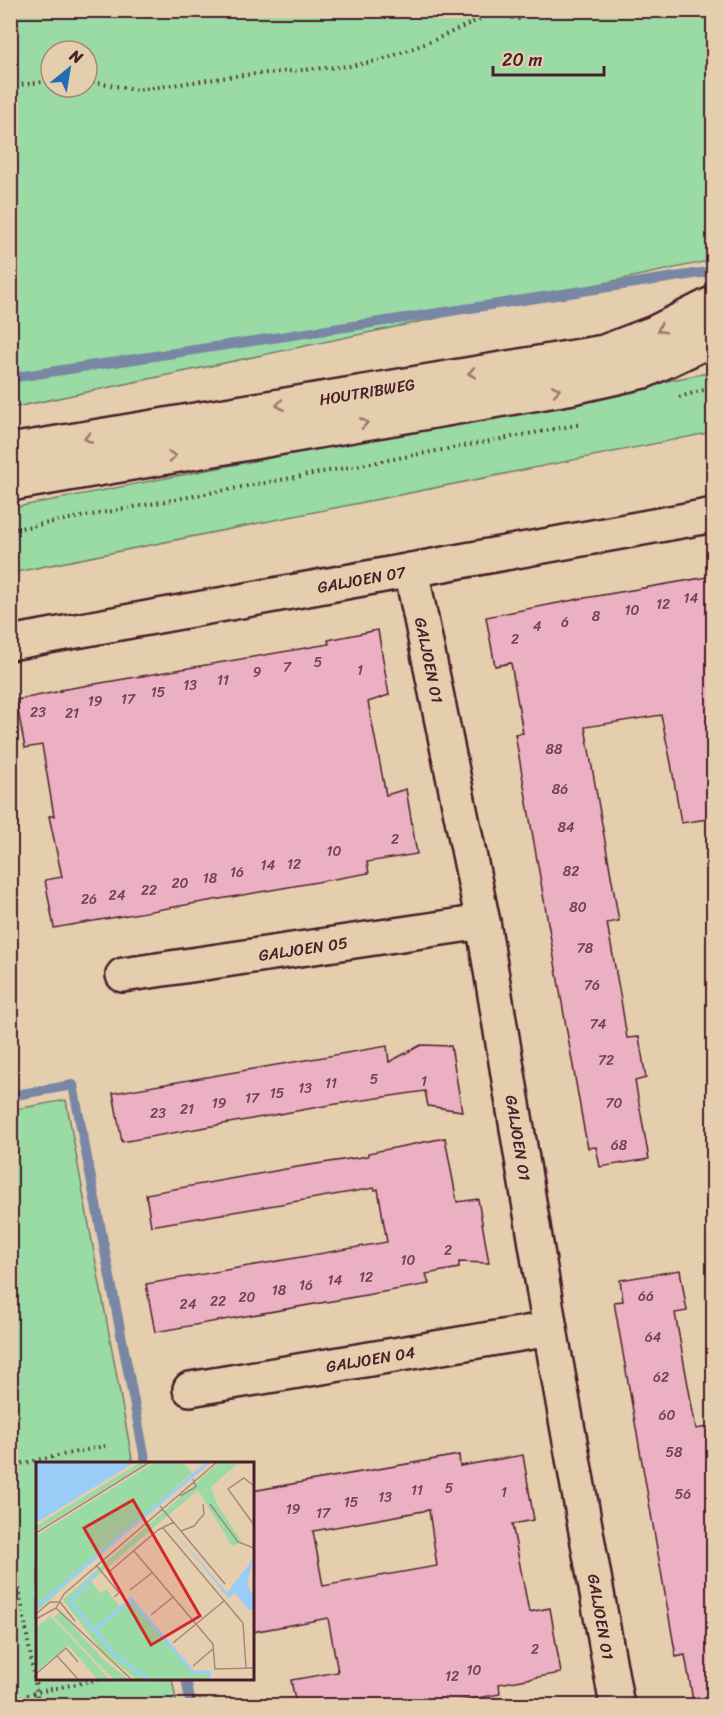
<svg xmlns="http://www.w3.org/2000/svg" width="724" height="1716" font-family="Sriracha,sans-serif">
<style>
.green{fill:#9adaa4;stroke:#727c68;stroke-width:1.5;fill-rule:evenodd}
.lines{fill:none;stroke-linecap:round;stroke-linejoin:round}
.stream{stroke:#7987a5;stroke-width:10}
.building{fill:#ebb1c2;stroke:#4a1f2b;stroke-width:1.5;fill-rule:evenodd}
.street-casing{stroke:#4a1f2b;stroke-width:38}
.secondary-casing{stroke:#4a1f2b;stroke-width:38}
.path{stroke:#4a1f2b;stroke-width:4;stroke-dasharray:1.5 4.5;stroke-linecap:butt}
.street{stroke:#e5ceae;stroke-width:33}
.secondary{stroke:#e5ceae;stroke-width:33}
.oneway{stroke:#98766c}
.labels{text-anchor:middle;stroke-width:4.5;stroke-linejoin:round;paint-order:stroke}
.number-label{font-size:14px;fill:#724451}
.street-label{font-size:16px;fill:#4a1f2b;stroke:#e5ceae}
.inset-river{fill:none;stroke:#99cdf7;stroke-width:3}
.inset-road{fill:none;stroke:#a7887a;stroke-width:1.5}
.view{fill:#d62828;fill-opacity:0.15;stroke:#d62828;stroke-width:3}
.inset-edge{fill:none;stroke:#4a1f2b;stroke-width:3}
</style>
<rect width="100%" height="100%" fill="#e5ceae"/>
<filter id="ink" filterUnits="userSpaceOnUse"><feTurbulence type="fractalNoise" baseFrequency=".0167" numOctaves="2"/><feDisplacementMap in="SourceGraphic" scale="12" xChannelSelector="R" yChannelSelector="G"/><feConvolveMatrix kernelMatrix="1 2 1 2 8 2 1 2 1" color-interpolation-filters="sRGB"/></filter>
<g filter="url(#ink)">
<!-- green -->
<path class="green" d="M10,11h703v249l-702,148zM51,51h36v36h-36z
M713,372v60l-702,141v-65z
M66,1100l67,364h-95v214l134,1 5,26h-166v-595z"/>
<g class="lines">
<!-- stream -->
<path class="stream" d="M10,378l704,-107
M10,1096l63,-11 73,379
M186,1678l5,28"/>
</g>
<!-- building -->
<path class="building" d="M714,576v242l-33,5 -10,-60 -10,-48 -76,12 34,194 -12,2 14,77 6,38 12,-1 7,41 -11,3 14,78 -49,8 -4,-20 -8,1 -4,-19 -69,-395 8,-1 -12,-70 -16,3 -9,-49 93,-18z
M378,630l11,65 -21,7 18,93 20,-6 11,65 -50,8 2,11 -315,55 -9,-48 17,-3 -13,-61h5l-12,-71 -17,3 -9,-48 45,-9 -1,-1 269,-46 -1,-4z
M421,1045l30,1 11,65 -34,-5 -3,-15 -95,14 -208,37 -9,-49 274,-47 2,16z
M445,1138l12,64 21,-3 11,64 -30,-1v6l-33,6 3,10 -274,48 -9,-48 241,-42 -9,-53 -3,1 -1,-2 -223,38 -5,-32 151,-27 71,-11v-3z
M680,1270l7,41 -12,2 7,39 14,77 11,-2 7,34v245h-20l-9,-51 -9,2 -62,-355 9,-1 -3,-21z
M459,1455l1,11 63,-11 11,65 -22,4 17,88 21,-4 11,65 -62,11 1,10 -66,12h-138l-5,-26 47,-8 -10,-54 -76,14v-141zM429,1510l8,56 -114,20 -10,-55z"/>
<g class="lines">
<!-- street casing -->
<g class="street-casing">
<g id="street">
<path id="s1" d="M411,570l72,352 67,407 67,377"/>
<path id="s2" d="M10,643l704,-128"/>
<path id="s3" d="M123,975l360,-53"/>
<path id="s4" d="M190,1389l360,-60"/>
</g>
</g>
<!-- secondary casing -->
<g class="secondary-casing">
<g id="secondary">
<path id="s5" d="M10,451l594,-99 50,-19 60,-30"/>
<path d="M10,484l563,-97 71,-16 70,-33"/>
</g>
</g>
<!-- path -->
<path class="path" d="M87,81l50,9 106,-15 107,-9 32,-6 50,-19 61,-28 25,6 21,-9
M10,86l41,-5
M679,397l35,-10
M10,530l572,-106
M10,1466l95,-20
M10,1535l29,171
M10,1701l27,-9 68,-14"/>
<!-- street -->
<use href="#street" class="street"/>
<!-- secondary -->
<use href="#secondary" class="secondary"/>
</g>
<!-- one-way arrows -->
<defs><path id="oneway-chevron" d="M-2-3.5L2.5 0L-2 3.5" fill="none" stroke-width="1.6" stroke-linecap="round" stroke-linejoin="round" transform="scale(1.5)"/></defs>
<g class="oneway">
<use href="#oneway-chevron" transform="translate(661 329) rotate(153)"/>
<use href="#oneway-chevron" transform="translate(472 373) rotate(170)"/>
<use href="#oneway-chevron" transform="translate(556 390) rotate(-10)"/>
<use href="#oneway-chevron" transform="translate(280 405) rotate(170)"/>
<use href="#oneway-chevron" transform="translate(364 423) rotate(-10)"/>
<use href="#oneway-chevron" transform="translate(88 438) rotate(170)"/>
<use href="#oneway-chevron" transform="translate(172 456) rotate(-10)"/>
</g>
</g>
<g class="labels">
<!-- number labels -->
<g class="number-label">
<text x="691" y="603">14</text>
<text x="663" y="609">12</text>
<text x="632" y="615">10</text>
<text x="596" y="621">8</text>
<text x="565" y="627">6</text>
<text x="537" y="631">4</text>
<text x="515" y="644">2</text>
<text x="318" y="667">5</text>
<text x="287" y="672">7</text>
<text x="360" y="675">1</text>
<text x="257" y="677">9</text>
<text x="223" y="685">11</text>
<text x="190" y="690">13</text>
<text x="158" y="697">15</text>
<text x="128" y="704">17</text>
<text x="95" y="706">19</text>
<text x="38" y="717">23</text>
<text x="72" y="718">21</text>
<text x="554" y="754">88</text>
<text x="560" y="794">86</text>
<text x="566" y="832">84</text>
<text x="395" y="844">2</text>
<text x="334" y="856">10</text>
<text x="294" y="869">12</text>
<text x="268" y="870">14</text>
<text x="571" y="876">82</text>
<text x="237" y="877">16</text>
<text x="210" y="883">18</text>
<text x="180" y="888">20</text>
<text x="149" y="895">22</text>
<text x="117" y="900">24</text>
<text x="89" y="904">26</text>
<text x="578" y="912">80</text>
<text x="585" y="953">78</text>
<text x="592" y="990">76</text>
<text x="598" y="1029">74</text>
<text x="606" y="1065">72</text>
<text x="374" y="1084">5</text>
<text x="424" y="1086">1</text>
<text x="331" y="1088">11</text>
<text x="305" y="1093">13</text>
<text x="277" y="1098">15</text>
<text x="252" y="1103">17</text>
<text x="219" y="1108">19</text>
<text x="614" y="1108">70</text>
<text x="187" y="1114">21</text>
<text x="158" y="1118">23</text>
<text x="619" y="1150">68</text>
<text x="448" y="1255">2</text>
<text x="408" y="1265">10</text>
<text x="366" y="1282">12</text>
<text x="335" y="1285">14</text>
<text x="306" y="1290">16</text>
<text x="279" y="1295">18</text>
<text x="646" y="1301">66</text>
<text x="247" y="1302">20</text>
<text x="218" y="1306">22</text>
<text x="188" y="1309">24</text>
<text x="653" y="1342">64</text>
<text x="661" y="1382">62</text>
<text x="667" y="1420">60</text>
<text x="674" y="1457">58</text>
<text x="449" y="1493">5</text>
<text x="417" y="1495">11</text>
<text x="504" y="1497">1</text>
<text x="683" y="1499">56</text>
<text x="385" y="1502">13</text>
<text x="351" y="1507">15</text>
<text x="293" y="1514">19</text>
<text x="323" y="1518">17</text>
<text x="535" y="1654">2</text>
<text x="474" y="1675">10</text>
<text x="452" y="1681">12</text>
</g>
<!-- street labels -->
<g class="street-label">
<text dy="6" stroke="none"><textPath href="#s5" startOffset="362">HOUTRIBWEG</textPath></text>
<text dy="6" stroke="none"><textPath href="#s2" startOffset="357">GALJOEN 07</textPath></text>
<text dy="6" stroke="none"><textPath href="#s1" startOffset="92">GALJOEN 01</textPath></text>
<text dy="6" stroke="none"><textPath href="#s3" startOffset="182">GALJOEN 05</textPath></text>
<text dy="6" stroke="none"><textPath href="#s1" startOffset="578">GALJOEN 01</textPath></text>
<text dy="6" stroke="none"><textPath href="#s4" startOffset="183">GALJOEN 04</textPath></text>
<text dy="6" stroke="none"><textPath href="#s1" startOffset="1064">GALJOEN 01</textPath></text>
</g>
</g>
<!-- overview -->
<g transform="translate(36 1462)">
<rect width="218" height="218" fill="#e5ceae"/>
<path d="M105,0h7l-112,69v-5zM119,0h28l9,11 -156,139v-76zM184,0h19l-28,25 6,17 25,38 -10,4 -34,-56 -107,91 9,12 6,-4 14,18 -26,23 37,-30 62,73 16,1 -1,5h-72l-34,-28 -39,-51zM24,150l46,50 22,17h-14l-15,-14 -45,-48zM14,154l14,14 45,49h-12l-29,-34 -32,27v-44z" fill="#9adaa4"/>
<path d="M0,0h99l-99,61zM135,65l56,66 26,-34 -6,26 6,10v15l-5,-1 -13,-16 -7,5z" fill="#99cdf7"/>
<path class="inset-river" d="M61,110l-26,30 43,52 34,25M0,145l173,-145M57,169l38,-32 62,73h16v7"/>
<path class="inset-road" d="M218,24l-10,-8 -16,11 26,36M144,34l16,-9 -3,-8M174,42l28,38 16,6M124,44l65,78M127,66l80,95 3,45M145,69l13,-5 10,-12 -1,-10M0,71l114,-71M98,89l79,93 2,25 39,-1M60,103l23,28 -5,4M73,110l49,-42 16,-8M94,128l23,-18M24,140l15,19M20,146l75,71M0,152l14,-12h10M115,153l22,-18M0,157l20,-11 8,-14 153,-132M137,181l51,-42M21,194l21,23M157,204l21,-18M0,212l30,-26 12,14"/>
<path class="view" d="M97,38l67,116 -49,29 -67,-117z"/>
<rect width="218" height="218" class="inset-edge"/>
</g>
<!-- margin -->
<rect width="724" height="1716" fill="none" stroke="#e5ceae" stroke-width="36"/>
<rect x="18" y="18" width="688" height="1680" fill="none" stroke="#4a1f2b" stroke-width="2" filter="url(#ink)"/>
<!-- north arrow -->
<g transform="translate(69 69) rotate(30)"><circle r="28" fill="#e5ceae" stroke="#a7887a" stroke-width="1.5"/>
<path d="M0-4.5L10 22L0 15L-10 22Z" fill="#1f6fb2"/>
<text y="-9" font-size="16" font-weight="bold" text-anchor="middle" fill="#4a1f2b">N</text>
</g>
<!-- scale -->
<path d="M493 66v9h111v-9" fill="none" stroke="#4a1f2b" stroke-width="3"/>
<text x="502" y="66" font-size="18" fill="#4a1f2b" stroke="#e5ceae" stroke-width="4.5" paint-order="stroke">20 m</text>
</svg>
